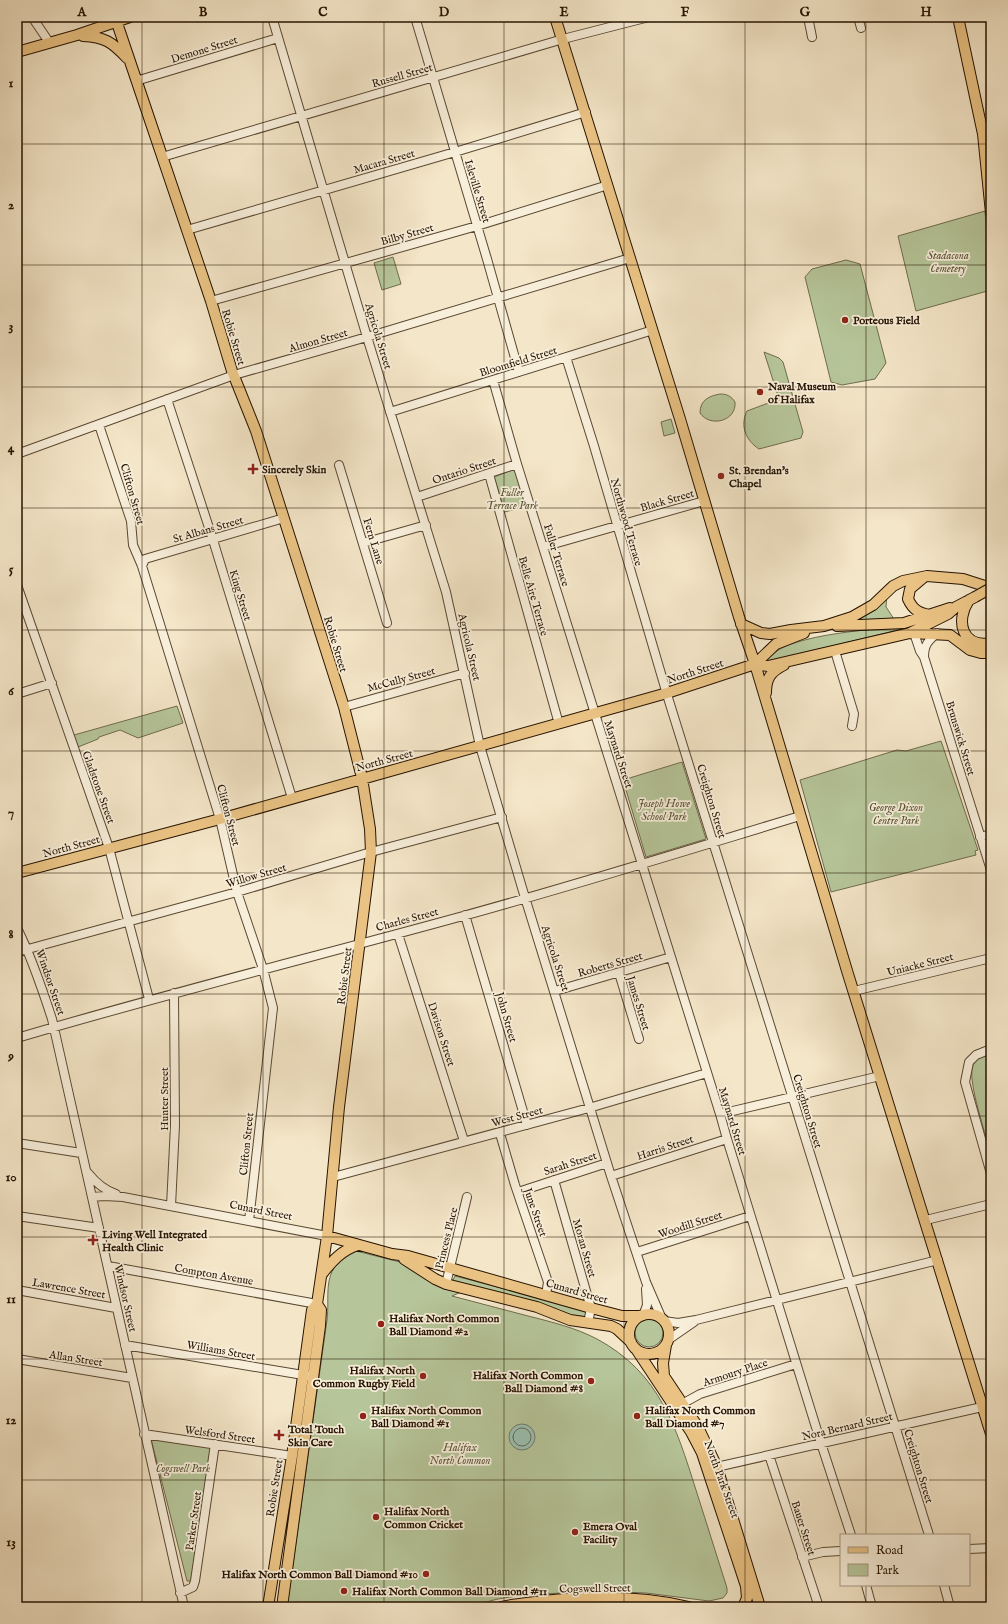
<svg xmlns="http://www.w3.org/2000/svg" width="1008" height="1624" font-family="'IM FELL English',serif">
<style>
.green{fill:#b6c69a;stroke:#6e6c4d}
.water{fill:#9cc0b2;stroke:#6d7b6b}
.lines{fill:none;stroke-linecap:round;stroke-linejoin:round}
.shore{stroke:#616a59;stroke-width:1}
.minor-casing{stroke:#5a4832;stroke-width:10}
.major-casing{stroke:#261300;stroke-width:12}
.minor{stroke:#f8efdb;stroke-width:8}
.major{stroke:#eac384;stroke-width:10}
.major-bridge-casing{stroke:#261300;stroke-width:12;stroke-linecap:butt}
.major-bridge{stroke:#eac384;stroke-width:10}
.grid{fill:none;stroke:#261300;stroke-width:1;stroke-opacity:0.55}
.poi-dot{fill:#8f2418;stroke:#f8efdb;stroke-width:1.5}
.labels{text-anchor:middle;stroke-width:3.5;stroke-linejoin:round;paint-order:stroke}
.street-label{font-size:11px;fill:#261300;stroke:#f8efdb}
.park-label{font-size:11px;font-style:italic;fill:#585236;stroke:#f8efdb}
.poi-label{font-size:11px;font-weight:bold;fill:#261300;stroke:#f8efdb;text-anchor:start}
.neatline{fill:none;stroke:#261300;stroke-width:1.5}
.grid-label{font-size:13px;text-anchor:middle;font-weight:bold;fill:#261300}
</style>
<rect width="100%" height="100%" fill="#f4e6c8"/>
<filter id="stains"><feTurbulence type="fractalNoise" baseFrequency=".005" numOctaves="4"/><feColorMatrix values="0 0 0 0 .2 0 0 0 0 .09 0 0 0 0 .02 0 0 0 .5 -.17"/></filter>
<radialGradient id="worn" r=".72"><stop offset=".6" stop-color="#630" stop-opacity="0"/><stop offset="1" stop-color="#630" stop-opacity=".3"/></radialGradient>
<!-- green -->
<path class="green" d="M985,211l6,79 -75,21 -18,-75z
M393,257l8,27 -19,6 -8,-27z
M846,260l14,4 26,99 -11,16 -33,6 -11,-3 -26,-105 7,-8z
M764,352l15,6 4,4 20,70 -2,6 -42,11c-14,-9 -19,-24 -12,-38l32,-12z
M720,394c7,0 11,2 15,8 2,19 -25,26 -35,11 0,-13 9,-17 20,-19z
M671,419l4,14 -11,3 -3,-14z
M515,469l11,37 -21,6 -11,-35z
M887,594l-1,13 8,12 -36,2 -1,-3z
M897,627l1,3 -112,27 -18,5 -2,-1c15,-26 101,-31 131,-34z
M177,706l6,17 -45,15 -18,-8 -21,7 -1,2 -20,8 -4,-12z
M941,741l37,109 -3,1 1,4 -145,37 -31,-112 97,-30 9,1z
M682,762l24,77 -60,18 -23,-77z
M991,1053v91l-3,1c-4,-17 -21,-66 -15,-80 3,-7 11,-10 18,-12z
M356,1251l48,12 57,29 -9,4c25,7 51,13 76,20 24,6 48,12 69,23 63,34 79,88 99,151 10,33 21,65 31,98v5l-4,5 -14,3 -63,-8 -46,-2 -77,4 -25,4 -32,8h-179l40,-287c3,-23 -5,-45 16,-62 4,-4 7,-6 13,-7z
M455,1276l130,34 2,3 -3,4 -5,1 -125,-36 -1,-2z
M635 1333a14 14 0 1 1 28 0a14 14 0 1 1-28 0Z
M151,1439l60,8 -20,134h-4z
M637,1602l47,5h-168l32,-4z"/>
<!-- water -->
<path class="water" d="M509 1437a13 13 0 1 1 26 0a13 13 0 1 1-26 0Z"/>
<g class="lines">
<!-- shore -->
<path class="shore" d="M513 1437a9 9 0 1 1 18 0a9 9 0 1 1-18 0Z"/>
<!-- minor casing -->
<g class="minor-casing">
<path id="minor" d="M32,17l17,25
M272,17l95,320 79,255 34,154 43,145 88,285 35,106 16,37
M415,17l72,242 32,113
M808,17l4,20
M858,17l3,11
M136,81l142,-43
M162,157l401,-118 86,-22
M187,230l268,-78 131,-40
M211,301l266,-75 131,-41
M566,357l28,89 75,255 260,834
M493,380l24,84 203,650 7,25 92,298 32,98
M167,399l46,141 79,258
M390,412l263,-82
M99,425l32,96 2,24 9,21 78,253 17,73 26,77 10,39 -24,213
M17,454l217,-79 133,-38 263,-79
M339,465l48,158
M489,474l70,250
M417,497l100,-33
M363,543l63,-18
M543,547l161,-46
M142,566l3,-7 139,-41
M17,585l92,263 40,151
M914,633l6,18 4,6 67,213
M835,651l19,63 -2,12
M924,657c0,-12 4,-16 13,-24
M17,694l35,-11
M344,707l121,-34
M980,837l11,-3
M465,915l62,210
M17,928c15,30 25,60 35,91l132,588
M398,934l66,207
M17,952l220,-60 134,-40 131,-35
M619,973l20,66
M555,991l116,-34
M854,991l137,-33
M17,1038c148,-44 297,-81 446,-122 113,-31 225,-66 337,-100
M991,1049l-15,6 -7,7 -4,20 26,92
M720,1114l160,-38
M501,1137l14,48 33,97 -2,13
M17,1143l64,10
M88,1173c8,10 16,17 28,21
M611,1176l116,-37
M333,1177l256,-69 118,-35
M554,1180l34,118 3,10 -3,15
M518,1192l89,-29
M92,1197l12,-1 19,1 204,39
M171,1206l4,-81 -1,-132
M17,1216l82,12
M926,1220l65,-16
M637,1252l113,-36
M108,1266l209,38
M446,1284l21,-87
M17,1290l99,18
M643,1316l4,-11 -1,-16
M664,1321l14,2 18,-3 242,-60
M668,1340l26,-18
M125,1345l184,31
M17,1359l115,19
M682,1404l18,-10 96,-30
M144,1434l148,22
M769,1455l50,152
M712,1468l279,-63
M969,1549l22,-1
M802,1557l21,-5 18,-1
M866,1585l6,22
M944,1585l6,22
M180,1593l13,-6 2,-6 20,-137"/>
</g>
<!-- major casing -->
<g class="major-casing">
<path id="major" d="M115,17l96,284 21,70 24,60 88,276 18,71 8,51 1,23 -32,255 -12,129 -10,68 -5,6 -20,146 -24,151
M555,17l125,402 59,198 16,47 93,310 143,460
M958,17l25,117 8,79
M83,36c22,1 29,6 44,22
M17,52l60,-17 53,-18
M923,578l-13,11 -2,10c5,11 11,14 22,16
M969,600c-14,21 -7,48 22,43
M741,624l20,9 9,1 21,-4 33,-4 28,-9 21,-12 20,-19 10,-5 24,-5 36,3 28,9
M837,626l67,-3 46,-15
M910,633l40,2 20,15 11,3h10
M755,664l21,-20 28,-11
M766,693c0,-14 4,-21 18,-28
M17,873l203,-54 447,-126 88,-29 13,2 142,-33 38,-19 8,-7 19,-10
M327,1236l65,18 16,2 183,52 31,8h19
M404,1259l31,20 11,5 91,23 33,13 41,6 6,3 14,13
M322,1274c10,-13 20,-24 36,-29
M629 1334a20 20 0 1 1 40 0a20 20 0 1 1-40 0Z
M666,1345l-3,18 1,13 34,51 19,40 43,140
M636,1349l55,83 11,21 44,133 1,12 -4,9
M282,1607l38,-281 1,-16 -4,-6
M501,1607c14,-3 28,-4 42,-6 49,-5 99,-5 146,6"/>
</g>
<!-- minor -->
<use href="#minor" class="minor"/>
<!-- major -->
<use href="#major" class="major"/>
<!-- major-bridge casing -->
<g class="major-bridge-casing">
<path id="major-bridge" d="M975,597l16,-9"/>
</g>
<!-- major-bridge -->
<use href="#major-bridge" class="major-bridge"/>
</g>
<!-- grid -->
<path class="grid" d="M142,17v1590M263,17v1590M384,17v1590M504,17v1590M624,17v1590M745,17v1590M866,17v1518M17,144h974M17,265h974M17,387h974M17,508h974M17,630h974M17,751h974M17,873h974M17,994h974M17,1116h974M17,1237h974M17,1359h974M17,1480h974M866,1585v22"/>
<!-- markers -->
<g class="poi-dot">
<circle cx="845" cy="320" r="4"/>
<circle cx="760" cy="392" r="4"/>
<path d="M251 463h4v4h4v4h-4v4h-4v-4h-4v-4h4z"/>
<circle cx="721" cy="476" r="4"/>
<path d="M91 1234h4v4h4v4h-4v4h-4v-4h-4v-4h4z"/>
<circle cx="381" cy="1324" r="4"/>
<circle cx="423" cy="1376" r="4"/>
<circle cx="591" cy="1381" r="4"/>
<circle cx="363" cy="1416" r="4"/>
<circle cx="637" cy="1416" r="4"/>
<path d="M277 1429h4v4h4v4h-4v4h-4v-4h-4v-4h4z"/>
<circle cx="376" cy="1517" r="4"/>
<circle cx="575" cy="1532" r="4"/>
<circle cx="426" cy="1574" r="4"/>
<circle cx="344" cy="1591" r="4"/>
</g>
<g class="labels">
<!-- street labels -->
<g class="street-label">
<text transform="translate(204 49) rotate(-17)" y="4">Demone Street</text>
<text transform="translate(402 75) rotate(-16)" y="4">Russell Street</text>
<text transform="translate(384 161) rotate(-16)" y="4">Macara Street</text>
<text transform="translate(478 191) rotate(73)" y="4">Isleville Street</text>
<text transform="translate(407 234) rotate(-16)" y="4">Bilby Street</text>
<text transform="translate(379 336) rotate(73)" y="4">Agricola Street</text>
<text transform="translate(234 337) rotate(73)" y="4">Robie Street</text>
<text transform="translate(318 340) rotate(-16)" y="4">Almon Street</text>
<text transform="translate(518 361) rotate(-17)" y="4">Bloomfield Street</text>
<text transform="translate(464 470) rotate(-18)" y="4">Ontario Street</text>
<text transform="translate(133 494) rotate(74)" y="4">Clifton Street</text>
<text transform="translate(667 500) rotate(-16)" y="4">Black Street</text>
<text transform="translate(627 522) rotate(74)" y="4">Northwood Terrace</text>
<text transform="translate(208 529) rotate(-16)" y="4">St Albans Street</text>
<text transform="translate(374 541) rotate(73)" y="4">Fern Lane</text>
<text transform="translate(557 555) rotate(73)" y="4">Fuller Terrace</text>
<text transform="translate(241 595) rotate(73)" y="4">King Street</text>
<text transform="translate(534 596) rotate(74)" y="4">Belle Aire Terrace</text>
<text transform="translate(336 644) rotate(73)" y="4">Robie Street</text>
<text transform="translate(470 647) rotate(77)" y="4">Agricola Street</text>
<text transform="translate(695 671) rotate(-18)" y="4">North Street</text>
<text transform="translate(401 679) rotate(-15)" y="4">McCully Street</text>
<text transform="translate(961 738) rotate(73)" y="4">Brunswick Street</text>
<text transform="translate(619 754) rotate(72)" y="4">Maynard Street</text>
<text transform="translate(384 760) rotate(-15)" y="4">North Street</text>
<text transform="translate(99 787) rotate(70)" y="4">Gladstone Street</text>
<text transform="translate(712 801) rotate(73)" y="4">Creighton Street</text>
<text transform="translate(229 815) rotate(75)" y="4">Clifton Street</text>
<text transform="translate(71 846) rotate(-15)" y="4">North Street</text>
<text transform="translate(256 875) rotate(-16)" y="4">Willow Street</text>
<text transform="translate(407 919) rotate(-15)" y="4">Charles Street</text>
<text transform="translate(556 958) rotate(72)" y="4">Agricola Street</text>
<text transform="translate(610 964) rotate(-16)" y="4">Roberts Street</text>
<text transform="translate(920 964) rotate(-14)" y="4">Uniacke Street</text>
<text transform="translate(344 976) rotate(-83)" y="4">Robie Street</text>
<text transform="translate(51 982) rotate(71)" y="4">Windsor Street</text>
<text transform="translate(639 1003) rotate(73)" y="4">James Street</text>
<text transform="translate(507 1017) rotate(74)" y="4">John Street</text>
<text transform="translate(442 1034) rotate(72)" y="4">Davison Street</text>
<text transform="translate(164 1099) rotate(-90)" y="4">Hunter Street</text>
<text transform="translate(808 1111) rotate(73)" y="4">Creighton Street</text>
<text transform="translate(517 1116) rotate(-15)" y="4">West Street</text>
<text transform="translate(733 1121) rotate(73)" y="4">Maynard Street</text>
<text transform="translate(246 1144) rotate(-84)" y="4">Clifton Street</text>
<text transform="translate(665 1147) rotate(-18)" y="4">Harris Street</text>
<text transform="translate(570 1163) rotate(-18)" y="4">Sarah Street</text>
<text transform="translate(261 1210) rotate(11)" y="4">Cunard Street</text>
<text transform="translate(536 1212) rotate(71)" y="4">June Street</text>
<text transform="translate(690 1224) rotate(-18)" y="4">Woodill Street</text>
<text transform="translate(446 1238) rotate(-76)" y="4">Princess Place</text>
<text transform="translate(585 1248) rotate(74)" y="4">Moran Street</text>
<text transform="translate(214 1274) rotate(10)" y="4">Compton Avenue</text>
<text transform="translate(69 1288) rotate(10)" y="4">Lawrence Street</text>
<text transform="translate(577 1291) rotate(16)" y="4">Cunard Street</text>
<text transform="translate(126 1298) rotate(77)" y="4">Windsor Street</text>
<text transform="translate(221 1350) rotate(10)" y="4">Williams Street</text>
<text transform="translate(76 1358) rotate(9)" y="4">Allan Street</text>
<text transform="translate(735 1372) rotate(-18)" y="4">Armoury Place</text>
<text transform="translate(847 1426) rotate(-13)" y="4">Nora Bernard Street</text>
<text transform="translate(220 1434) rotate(8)" y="4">Welsford Street</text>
<text transform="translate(919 1466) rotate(73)" y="4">Creighton Street</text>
<text transform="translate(722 1479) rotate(70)" y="4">North Park Street</text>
<text transform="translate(274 1488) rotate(-81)" y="4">Robie Street</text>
<text transform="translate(193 1521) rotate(-82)" y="4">Parker Street</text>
<text transform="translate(804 1528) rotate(72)" y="4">Bauer Street</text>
<text transform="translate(595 1588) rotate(-1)" y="4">Cogswell Street</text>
</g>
<!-- park labels -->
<g class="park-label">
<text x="948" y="259">Stadacona<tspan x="948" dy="13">Cemetery</tspan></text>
<text x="512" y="496">Fuller<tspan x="512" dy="13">Terrace Park</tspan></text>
<text x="664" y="807">Joseph Howe<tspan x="664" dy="13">School Park</tspan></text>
<text x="896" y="811">George Dixon<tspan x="896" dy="13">Centre Park</tspan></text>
<text x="460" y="1451">Halifax<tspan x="460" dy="13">North Common</tspan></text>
<text x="183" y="1472">Cogswell Park</text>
</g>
<!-- poi labels -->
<g class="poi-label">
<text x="853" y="324">Porteous Field</text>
<text x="768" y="390">Naval Museum<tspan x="768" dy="13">of Halifax</tspan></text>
<text x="262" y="473">Sincerely Skin</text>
<text x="729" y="474">St. Brendan's<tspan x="729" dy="13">Chapel</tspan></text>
<text x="102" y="1238">Living Well Integrated<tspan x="102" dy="13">Health Clinic</tspan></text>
<text x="389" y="1322">Halifax North Common<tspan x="389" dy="13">Ball Diamond #2</tspan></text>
<text x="415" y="1374" text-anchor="end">Halifax North<tspan x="415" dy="13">Common Rugby Field</tspan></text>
<text x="583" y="1379" text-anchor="end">Halifax North Common<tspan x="583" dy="13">Ball Diamond #8</tspan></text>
<text x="371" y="1414">Halifax North Common<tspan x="371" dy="13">Ball Diamond #1</tspan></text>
<text x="645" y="1414">Halifax North Common<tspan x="645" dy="13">Ball Diamond #7</tspan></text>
<text x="288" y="1433">Total Touch<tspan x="288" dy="13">Skin Care</tspan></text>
<text x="384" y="1515">Halifax North<tspan x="384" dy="13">Common Cricket</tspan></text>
<text x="583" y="1530">Emera Oval<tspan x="583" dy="13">Facility</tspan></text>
<text x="418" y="1578" text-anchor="end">Halifax North Common Ball Diamond #10</text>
<text x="352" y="1595">Halifax North Common Ball Diamond #11</text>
</g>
</g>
<!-- margin -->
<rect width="1008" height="1624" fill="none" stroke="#f4e6c8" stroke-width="44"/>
<!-- legend -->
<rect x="840" y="1534" width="130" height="52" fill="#f8efdb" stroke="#a49783"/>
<rect x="848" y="1547" width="20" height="6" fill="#eac384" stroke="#a49783"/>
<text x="876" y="1554" font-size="12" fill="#261300">Road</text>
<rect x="848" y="1564" width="20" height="12" fill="#b6c69a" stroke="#a49783"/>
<text x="876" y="1574" font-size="12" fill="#261300">Park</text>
<rect x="22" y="22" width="964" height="1580" class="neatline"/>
<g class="grid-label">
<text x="82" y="16">A</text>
<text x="203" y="16">B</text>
<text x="323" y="16">C</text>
<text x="444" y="16">D</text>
<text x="564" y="16">E</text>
<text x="685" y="16">F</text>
<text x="805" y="16">G</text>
<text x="926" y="16">H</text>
<text x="11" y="87">1</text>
<text x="11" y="209">2</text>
<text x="11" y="330">3</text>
<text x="11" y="452">4</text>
<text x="11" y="573">5</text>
<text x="11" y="695">6</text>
<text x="11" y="817">7</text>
<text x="11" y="938">8</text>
<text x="11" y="1060">9</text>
<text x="11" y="1181">10</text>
<text x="11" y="1303">11</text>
<text x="11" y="1424">12</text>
<text x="11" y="1546">13</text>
</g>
<rect width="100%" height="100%" filter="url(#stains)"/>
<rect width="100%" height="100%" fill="url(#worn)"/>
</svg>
